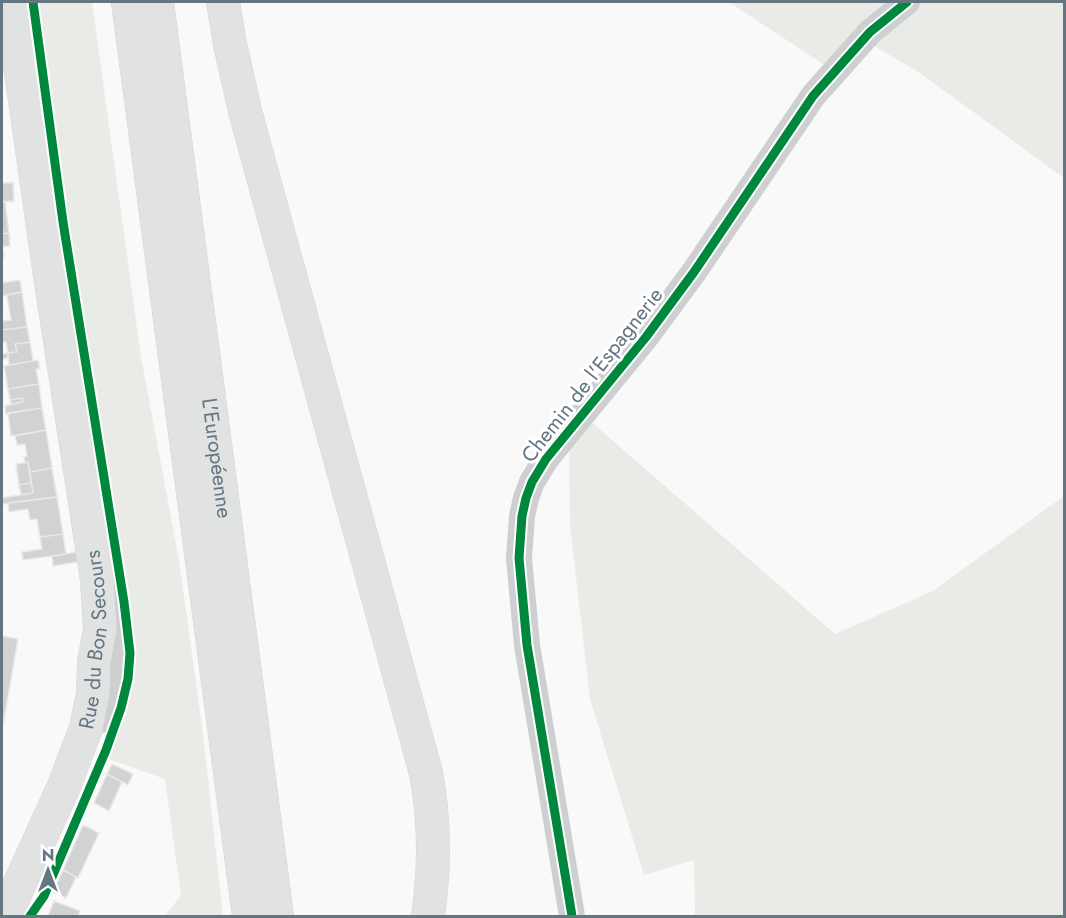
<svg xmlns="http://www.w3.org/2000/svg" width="1066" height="918" font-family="Jost,sans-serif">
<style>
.green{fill:#e8ebe6}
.building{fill:#d0d2d3;stroke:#e8e8e8;stroke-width:1.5}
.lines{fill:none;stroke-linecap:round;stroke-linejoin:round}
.major-casing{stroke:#d5d6d7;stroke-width:34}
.highway-casing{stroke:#d5d6d6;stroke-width:34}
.minor{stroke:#cecfd0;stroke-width:26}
.major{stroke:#e1e2e2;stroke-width:33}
.highway{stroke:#e1e2e2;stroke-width:33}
.cycleway-casing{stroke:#fff;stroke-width:13}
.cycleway{stroke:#00873e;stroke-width:9}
.labels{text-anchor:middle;stroke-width:6;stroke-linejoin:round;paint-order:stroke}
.street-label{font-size:21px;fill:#657683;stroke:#fff}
</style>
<rect width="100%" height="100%" fill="#f9f9f9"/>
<!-- green -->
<path class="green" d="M36,2h56l49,355 38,203 24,174 20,182h-58l16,-21 -16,-116 -59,-21c12,-29 25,-61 26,-94 1,-21 -3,-43 -4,-65l-62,-377z
M729,2h335v176l-144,-105 -57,-34 -31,31z
M589,420l246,214 98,-43 131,-95v420h-369l-1,-56 -50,15 -54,-176 -20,-175 -1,-81z"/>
<!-- building -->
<path class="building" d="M2,183h11l1,18 -12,1z
M5,201l4,32 -7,1v-32z
M9,233l1,13 -8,1 2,10h-2v-23z
M20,280l2,12 -20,4v-13z
M22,292l5,35 -25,3v-9l9,-1 -4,-25z
M27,327l3,15 -15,2 2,8 -9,1 -2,-11h-4v-12z
M30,342l3,19 -24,4 -1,-12 9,-1 -2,-8z
M8,353v5l-6,1v-5z
M38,360l2,9h-4l3,15 -31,5 -4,-23z
M39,384l3,24 -36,6 -1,-8 18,-4 -1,-4 -12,2 -2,-11z
M22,398l1,4 -12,2 -1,-4z
M42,408l4,22 -35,6 -3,-23z
M46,430l6,38 -22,4 -2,-10 -3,1 -1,-6 3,-1 -2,-12 -8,1 -2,-9z
M28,462l3,21 -12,2 -3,-21z
M52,468l5,29 -55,7v-6l31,-5 -3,-21z
M31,483l2,10 -12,2 -2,-10z
M57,497l6,37 -23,3 -3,-18 -7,1 -2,-11 -19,3 -1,-9z
M63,534l3,20 -43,6 -1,-8 20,-3 -2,-12z
M76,552l2,10 -25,4 -1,-10z
M2,636l16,3 -16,92z
M112,764l21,10 -5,11 -21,-11z
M107,774l15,8 -13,29 -15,-8z
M83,825l16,8 -21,45 -15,-8z
M63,870l13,7 -10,21 -13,-6z
M54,901l26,10 -2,5h-30z"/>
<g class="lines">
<!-- major casing -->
<g class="major-casing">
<g id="major">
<path d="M223,2l7,42 15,67 181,662c9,48 9,95 2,143"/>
<path id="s1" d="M5,916l59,-130 22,-58 7,-34 1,-32 6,-33 -3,-49 -47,-304 -39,-274"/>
</g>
</g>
<!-- highway casing -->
<g class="highway-casing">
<g id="highway">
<path d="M128,2l121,914"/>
<path id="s2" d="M157,2l120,914"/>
</g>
</g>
<!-- minor -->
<path class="minor" d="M101,720l16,-55 2,-16 -9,-72
M572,916l-45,-271 -8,-87 3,-42 4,-18 6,-16 14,-23 100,-122 48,-65 119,-176 57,-64 37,-30"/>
<!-- major -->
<use href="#major" class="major"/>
<!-- highway -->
<use href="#highway" class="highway"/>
<!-- cycleway casing -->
<g class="cycleway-casing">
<path id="cycleway" d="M30,916l14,-20 62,-146 15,-42 7,-29 2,-26 -6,-51 -61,-380 -30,-220
M572,916l-45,-271 -8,-87 3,-42 4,-18 6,-16 14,-23 100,-122 48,-65 119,-176 57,-64 37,-30"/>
</g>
<!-- cycleway -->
<use href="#cycleway" class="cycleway"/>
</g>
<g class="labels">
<!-- street labels -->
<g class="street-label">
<text transform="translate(592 375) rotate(-52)" y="7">Chemin de l'Espagnerie</text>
<text dy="7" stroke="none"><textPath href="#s2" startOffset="460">L'Européenne</textPath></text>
<text dy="7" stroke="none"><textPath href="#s1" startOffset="294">Rue du Bon Secours</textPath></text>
</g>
</g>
<!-- border -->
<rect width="1066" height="918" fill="none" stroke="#657683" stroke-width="6"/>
<!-- north arrow -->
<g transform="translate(48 870)" stroke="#ffffff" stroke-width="4.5" paint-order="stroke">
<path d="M0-4.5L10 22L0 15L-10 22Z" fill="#657683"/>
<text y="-9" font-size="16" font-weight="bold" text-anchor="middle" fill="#657683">N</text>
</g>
</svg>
